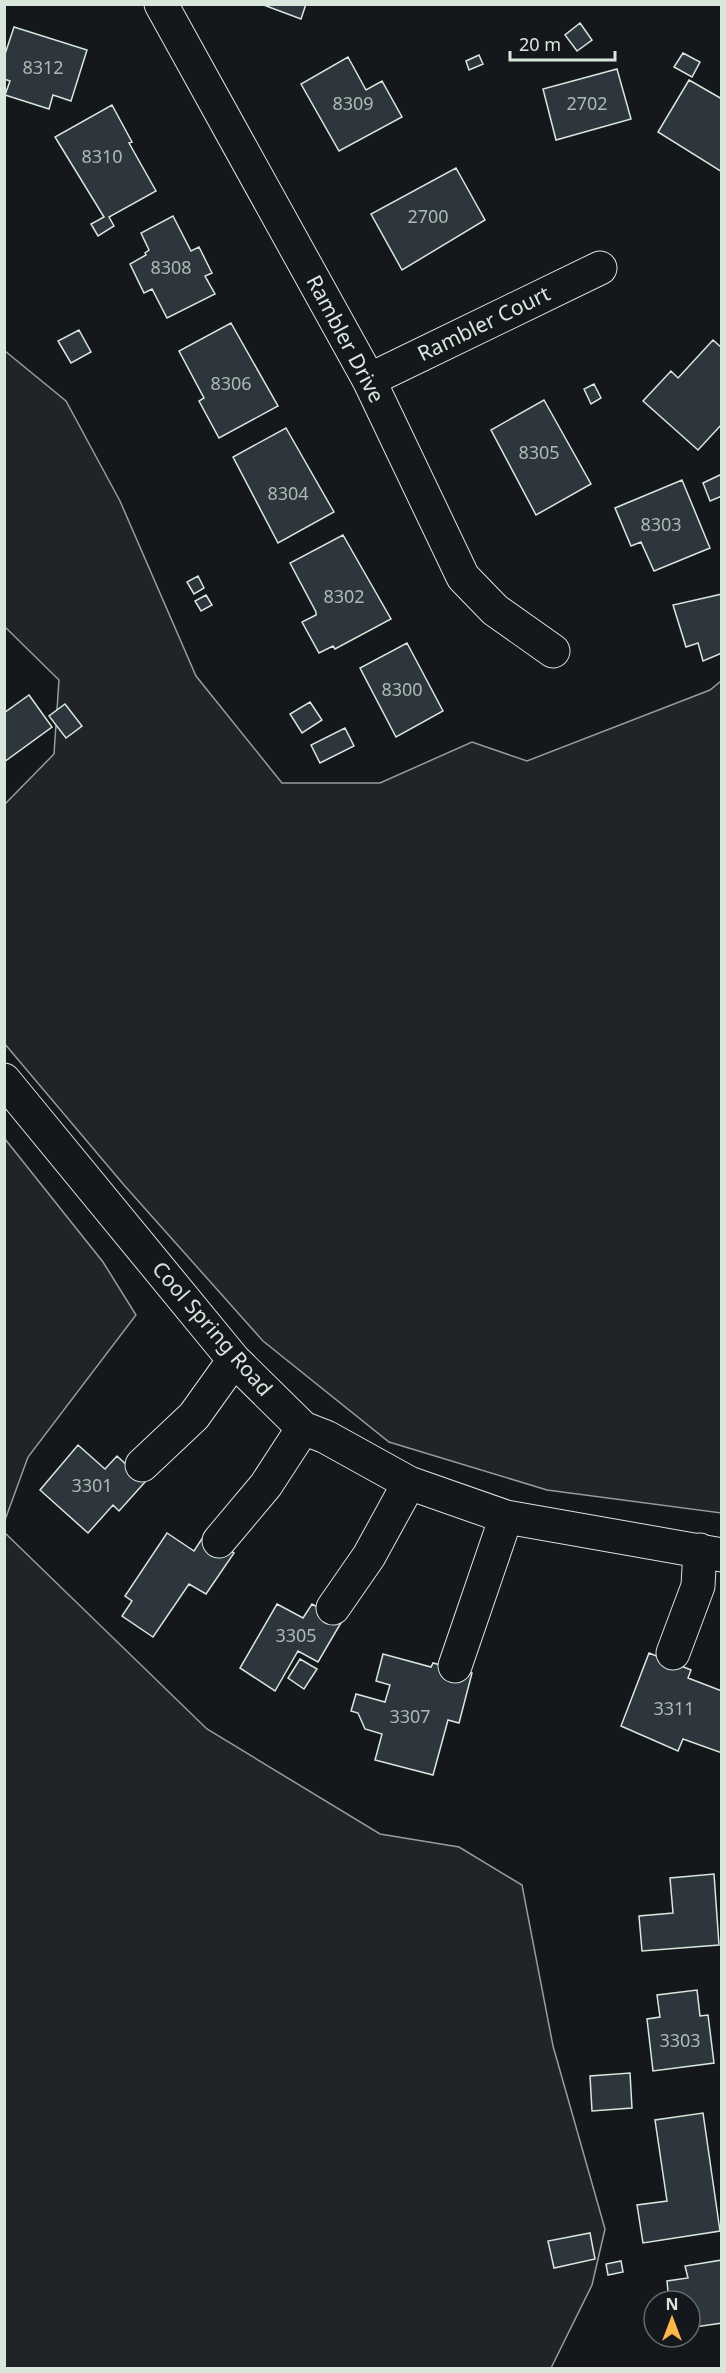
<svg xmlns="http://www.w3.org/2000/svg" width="726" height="2373" font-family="'Noto Sans',sans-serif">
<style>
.green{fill:#202428;stroke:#939e99;stroke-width:1.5}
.building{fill:#2c363c;stroke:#d8e6dc;stroke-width:1.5}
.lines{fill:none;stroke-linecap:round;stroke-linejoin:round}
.minor-casing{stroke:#d8e6dc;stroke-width:35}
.minor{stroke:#14181c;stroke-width:33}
.labels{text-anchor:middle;stroke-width:4.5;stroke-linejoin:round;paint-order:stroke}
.number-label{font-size:18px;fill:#adbab4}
.street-label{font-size:21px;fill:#d8e6dc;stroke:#14181c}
</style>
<rect width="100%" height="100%" fill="#14181c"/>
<!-- green -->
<path class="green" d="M5,351l61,50 54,100 76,175 86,107h98l92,-41 55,19 183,-71 11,-9v832l-174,-23 -158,-48 -126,-101 -139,-156 -120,-142 1,-239 49,-50 5,-74 -54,-53z
M5,1139l98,123 33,53 -108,142 -23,63z
M4,1532l203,197 173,105 79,13 63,38 31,161 52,183 -13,56 -41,83h-546z"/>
<!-- building -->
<path class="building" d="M261,4h45l-5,15z
M580,23l12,17 -15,11 -12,-16z
M14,27l73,23 -16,51 -18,-6 -4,14 -44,-14 5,-14 -6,-2v-22z
M683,53l17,9 -8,15 -18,-10z
M479,55l4,9 -14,6 -3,-9z
M348,57l18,33 16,-9 20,36 -63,34 -38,-67z
M617,69l14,50 -75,21 -13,-51z
M689,80l33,19v73l-64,-40z
M112,105l20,37 -3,1 27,48 -47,26 5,9 -16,10 -7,-12 13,-7 -49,-80z
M456,168l29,52 -83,50 -31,-56z
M173,216l18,35 8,-4 13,26 -7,3 10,18 -48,24 -15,-29 -8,4 -14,-29 16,-9 -1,-2 4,-3 -8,-17z
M231,323l47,83 -59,32 -20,-37 5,-3 -25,-47z
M79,330l12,22 -20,11 -13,-22z
M713,340l9,8v76l-24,26 -55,-49 28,-30 7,7z
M594,384l7,14 -10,6 -7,-15z
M544,400l47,84 -55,31 -45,-85z
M286,428l48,84 -56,31 -45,-86z
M722,474v22l-12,5 -7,-18z
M682,480l28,68 -56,23 -13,-29 -10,4 -16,-38z
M343,535l48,84 -56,30 -2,-3 -14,7 -17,-31 14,-7v-3l-26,-49z
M198,576l6,12 -10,6 -7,-12z
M722,594v59l-19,8 -5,-18 -12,4 -13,-42z
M206,595l6,10 -11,6 -6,-10z
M407,643l36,68 -47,26 -36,-69z
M29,695l23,32 -48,35v-49z
M310,702l12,18 -20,13 -12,-19z
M65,704l17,22 -16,12 -17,-22z
M345,728l9,18 -34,17 -9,-18z
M78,1445l27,24 12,-13 28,26 -26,29 -6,-6 -25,28 -48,-43z
M167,1533l27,18 11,-17 29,19 -28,41 -17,-10 -36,53 -31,-21 10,-15 -7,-5z
M277,1604l26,14 9,-14 30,17 -24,41 -20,-11 -23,40 -35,-23z
M649,1653l42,17 -3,8 34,13v62l-39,-14 -5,12 -57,-25z
M383,1654l48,13 2,-4 39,10 -13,50 -11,-3 -15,55 -58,-15 7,-26 -17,-5 -7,-16 -7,-2 5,-17 29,8 5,-17 -14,-4z
M300,1659l17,10 -13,20 -16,-11z
M714,1874l5,71 -77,6 -3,-35 34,-3 -3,-35z
M697,1990l3,26 8,-1 6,48 -61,8 -6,-52 13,-2 -3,-22z
M630,2073l2,35 -40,3 -2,-35z
M703,2113l17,118 -77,12 -6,-38 30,-4 -12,-81z
M590,2233l5,26 -41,9 -6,-27z
M722,2260v63l-27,4 -4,-27 -22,1 -2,-20 21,-3 -3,-12z
M621,2261l2,11 -15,3 -2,-11z"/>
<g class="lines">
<!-- minor casing -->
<g class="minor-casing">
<path id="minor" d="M161,4l208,376 94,197 32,33 58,41
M369,380l231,-112
M4,1080l230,280 69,68 23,9 83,46 97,34 216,38
M142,1465l52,-49 40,-56
M219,1541l47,-56 37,-57
M333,1608l36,-52 40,-73
M673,1653l25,-67 2,-36
M455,1666l51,-149"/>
</g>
<!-- minor -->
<use href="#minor" class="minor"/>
</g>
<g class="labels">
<!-- number labels -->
<g class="number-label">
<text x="43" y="74">8312</text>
<text x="353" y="110">8309</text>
<text x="587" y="110">2702</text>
<text x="102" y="163">8310</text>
<text x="428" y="223">2700</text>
<text x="171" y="274">8308</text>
<text x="231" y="390">8306</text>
<text x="539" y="459">8305</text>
<text x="288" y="500">8304</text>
<text x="661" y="531">8303</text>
<text x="344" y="603">8302</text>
<text x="402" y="696">8300</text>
<text x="92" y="1492">3301</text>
<text x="296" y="1642">3305</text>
<text x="674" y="1715">3311</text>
<text x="410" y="1723">3307</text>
<text x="680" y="2047">3303</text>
</g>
<!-- street labels -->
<g class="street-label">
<text transform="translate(484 324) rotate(-26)" y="7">Rambler Court</text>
<text transform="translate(345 339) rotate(62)" y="7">Rambler Drive</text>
<text transform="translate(212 1329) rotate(49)" y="7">Cool Spring Road</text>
</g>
</g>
<!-- border -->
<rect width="726" height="2373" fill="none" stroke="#d8e6dc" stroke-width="12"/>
<!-- north arrow -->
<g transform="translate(672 2319)"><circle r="28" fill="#14181c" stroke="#626a69" stroke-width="1.5"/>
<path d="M0-4.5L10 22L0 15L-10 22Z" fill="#ffb74d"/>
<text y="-9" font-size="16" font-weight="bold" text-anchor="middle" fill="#d8e6dc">N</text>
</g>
<!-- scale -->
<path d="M510 51v9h105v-9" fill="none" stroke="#d8e6dc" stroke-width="3"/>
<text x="519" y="51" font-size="18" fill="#d8e6dc" stroke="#14181c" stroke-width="4.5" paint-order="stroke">20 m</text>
</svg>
